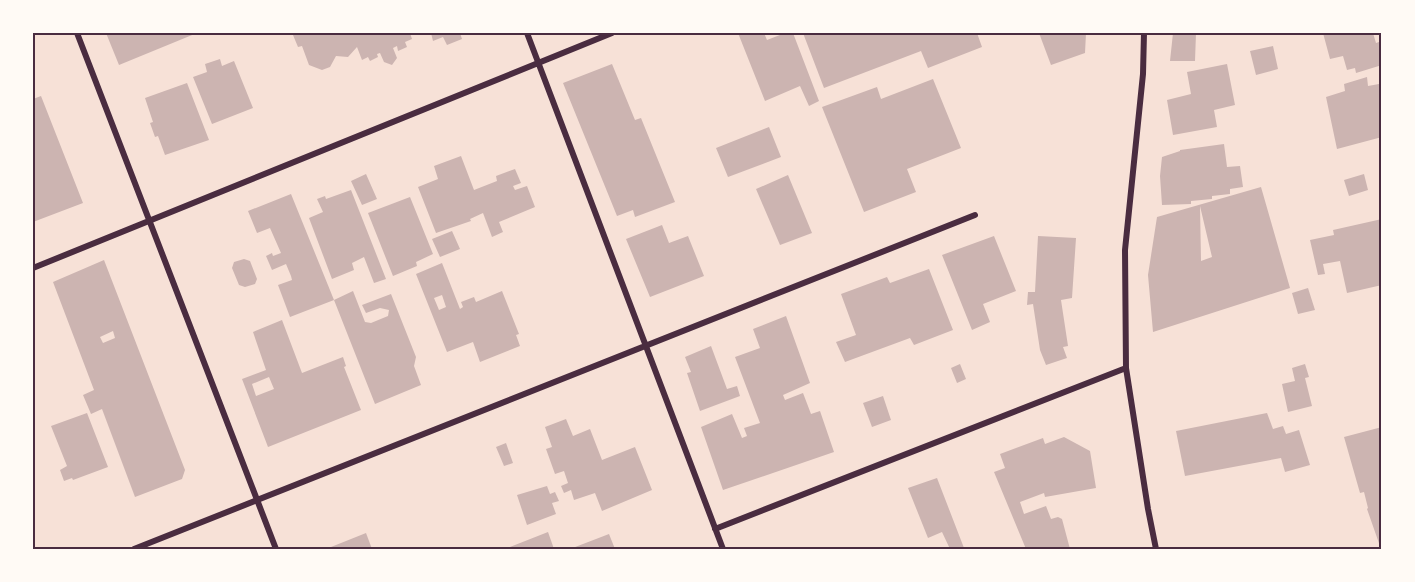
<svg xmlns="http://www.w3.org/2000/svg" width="1415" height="582" font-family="'Titillium Web',sans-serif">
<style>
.building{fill:#ccb4b1;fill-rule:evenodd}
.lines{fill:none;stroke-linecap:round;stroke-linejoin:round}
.minor{stroke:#4a2c40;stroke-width:6}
.neatline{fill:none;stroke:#4a2c40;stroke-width:2}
</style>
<rect width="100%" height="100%" fill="#f7e1d7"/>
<!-- building -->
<path class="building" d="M106,33h91l-78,32z
M298,33h112l2,6 -7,3 2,5 -9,4 -1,-5 -4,2 4,10 -5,7 -8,-3 -4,-9 -3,1 1,3 -8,4 -2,-4 -6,3 -5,-13 -9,10 -12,-1 -6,11 -8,3 -13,-5 -7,-19 -4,1 -5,-12z
M431,33h29l2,6 -15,6 -4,-8 -10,4z
M738,33h26l3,7 18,-7h8l26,68 -10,5 -9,-20 -35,15z
M803,33h174l5,14 -54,21 -7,-17 -97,37z
M1039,33h47l-1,20 -34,12z
M1173,33h23l-1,28h-25z
M1323,33h50l3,10 6,-2v24l-26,8 -1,-5 -8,2 -4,-14 -13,3z
M1273,46l5,23 -22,6 -6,-24z
M220,59l2,7 12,-5 19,47 -41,16 -19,-47 14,-5 -2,-8z
M612,64l23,56 6,-2 34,84 -40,15 -2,-7 -16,6 -54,-133z
M1227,64l8,41 -21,5 3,17 -44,8 -6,-35 24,-6 -4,-22z
M1367,77l1,9 11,-2 3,15v38l-45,12 -11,-52 19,-6 -1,-7z
M933,79l28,69 -54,21 9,23 -52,20 -42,-105 55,-20 4,12z
M187,83l22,57 -44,15 -7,-19 -3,1 -5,-14 3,-1 -8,-24z
M41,96l42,107 -50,19v-123z
M769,127l12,30 -53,20 -12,-29z
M1224,144l3,23 13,-1 3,21 -13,2v5l-18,2v3l-21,2v3l-29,1 -2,-29 2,-19 18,-6v-1z
M461,156l13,34 23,-9 -1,-5 19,-7 6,14 -8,3 2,4 12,-4 8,21 -36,15 4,10 -11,5 -9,-24 -13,6 1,2 -35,12 -18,-46 20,-8 -4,-13z
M366,174l11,25 -15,6 -11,-24z
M1364,174l4,16 -19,6 -5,-16z
M788,175l24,58 -32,12 -24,-56z
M1261,187l29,101 -137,44 -5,-57 9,-58zM1200,206l12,51 -11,4z
M351,190l35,89 -12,4 -10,-26 -12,6 2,7 -22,9 -23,-61 14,-6 -6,-13 8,-3 1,3z
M291,194l43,106 19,-9 12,31 6,1 17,-7 1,-6 -9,-2 -14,5 -4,-8 29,-11 25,63 -2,9 7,19 -46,19 -41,-104 -44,17 -12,-32 14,-5 -1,-4 -5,-12 -14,6 -6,-14 6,-3 1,3 8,-3 -11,-25 -13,5 -9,-22z
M410,197l23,57 -17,8 1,4 -24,10 -25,-63z
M1382,219v66l-35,8 -7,-32 -17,3 2,10 -7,1 -8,-35 24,-5 -1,-5z
M662,225l7,18 19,-7 16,40 -54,21 -24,-58z
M452,231l8,18 -20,8 -8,-18z
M994,236l22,55 -33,13 7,18 -18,8 -30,-75z
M1038,236l38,2 -4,60 -11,2 7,46 -5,1 4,11 -21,7 -6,-15 -7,-46 -6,1 1,-13h7z
M244,259l6,2 7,18 -2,5 -10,3 -6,-2 -7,-17 2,-6z
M104,260l81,210 -3,9 -47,18 -33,-88 -11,5 -8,-19 11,-5 -41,-108zM113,331l2,7 -12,5 -3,-6z
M442,263l18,46 3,-2 -2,-5 13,-5 2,5 26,-11 17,43 -3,1 4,11 -40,16 -7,-20 -26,10 -31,-78zM442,295l4,12 -7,3 -5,-12z
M929,269l24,61 -39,15 -4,-7 -65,24 -9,-20 20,-7 -15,-41 46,-17 3,6z
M1308,288l7,22 -17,4 -6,-21z
M786,316l24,67 -27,12 2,5 18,-7 8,21 9,-3 14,41 -111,38 -22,-63 31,-13 10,24 5,-2 -3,-8 16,-5 -25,-66 25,-9 -7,-19z
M282,320l20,53 41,-16 3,9 -2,1 17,43 -93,37 -26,-68 24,-9 -13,-38zM269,377l5,12 -18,7 -4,-12z
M711,346l16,43 10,-3 3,10 -40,15 -13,-38 4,-1 -6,-15z
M960,364l6,15 -9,4 -6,-15z
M1305,364l4,13 -4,1 7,28 -24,6 -6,-28 13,-3 -3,-13z
M883,396l8,24 -19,7 -9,-24z
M87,413l21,54 -35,13 -1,-2 -8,3 -4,-11 7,-4 -16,-40z
M1267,413l6,16 10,-3 3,8 13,-4 11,35 -25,7 -4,-14 -96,18 -9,-45z
M566,419l7,17 17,-7 12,31 33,-13 17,43 -50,21 -7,-18 -21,7 -3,-10 -7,3 -3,-7 7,-3 -4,-12 -9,3 -9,-25 6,-2 -7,-20z
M1382,427v122h-1l-14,-40 1,-1 -4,-16 -4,1 -16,-56z
M1064,437l26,14 6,37 -51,9 -1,-4 -24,9 4,12 22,-8 5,13 7,-2 4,2 8,30h-44l-32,-77 11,-4 -5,-14 43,-16 2,6z
M506,443l7,20 -9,3 -8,-19z
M937,478l27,70 -3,1h-11l-8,-17 -14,6 -20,-50z
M547,486l3,8 5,-2 4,9 -7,2 4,11 -29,11 -10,-30z
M548,532l6,17h-49z
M366,533l6,16h-46z
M609,534l6,15h-45z"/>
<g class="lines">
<!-- minor -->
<path class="minor" d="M77,33l199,516
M527,33l196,516
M1144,33l-1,41 -18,176 1,118 22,141 8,40
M33,268l579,-235
M715,529l411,-161
M134,549l841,-334"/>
</g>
<!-- border -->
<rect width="1415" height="582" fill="none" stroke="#fffaf5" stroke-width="69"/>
<rect x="34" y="34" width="1346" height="514" class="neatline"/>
</svg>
